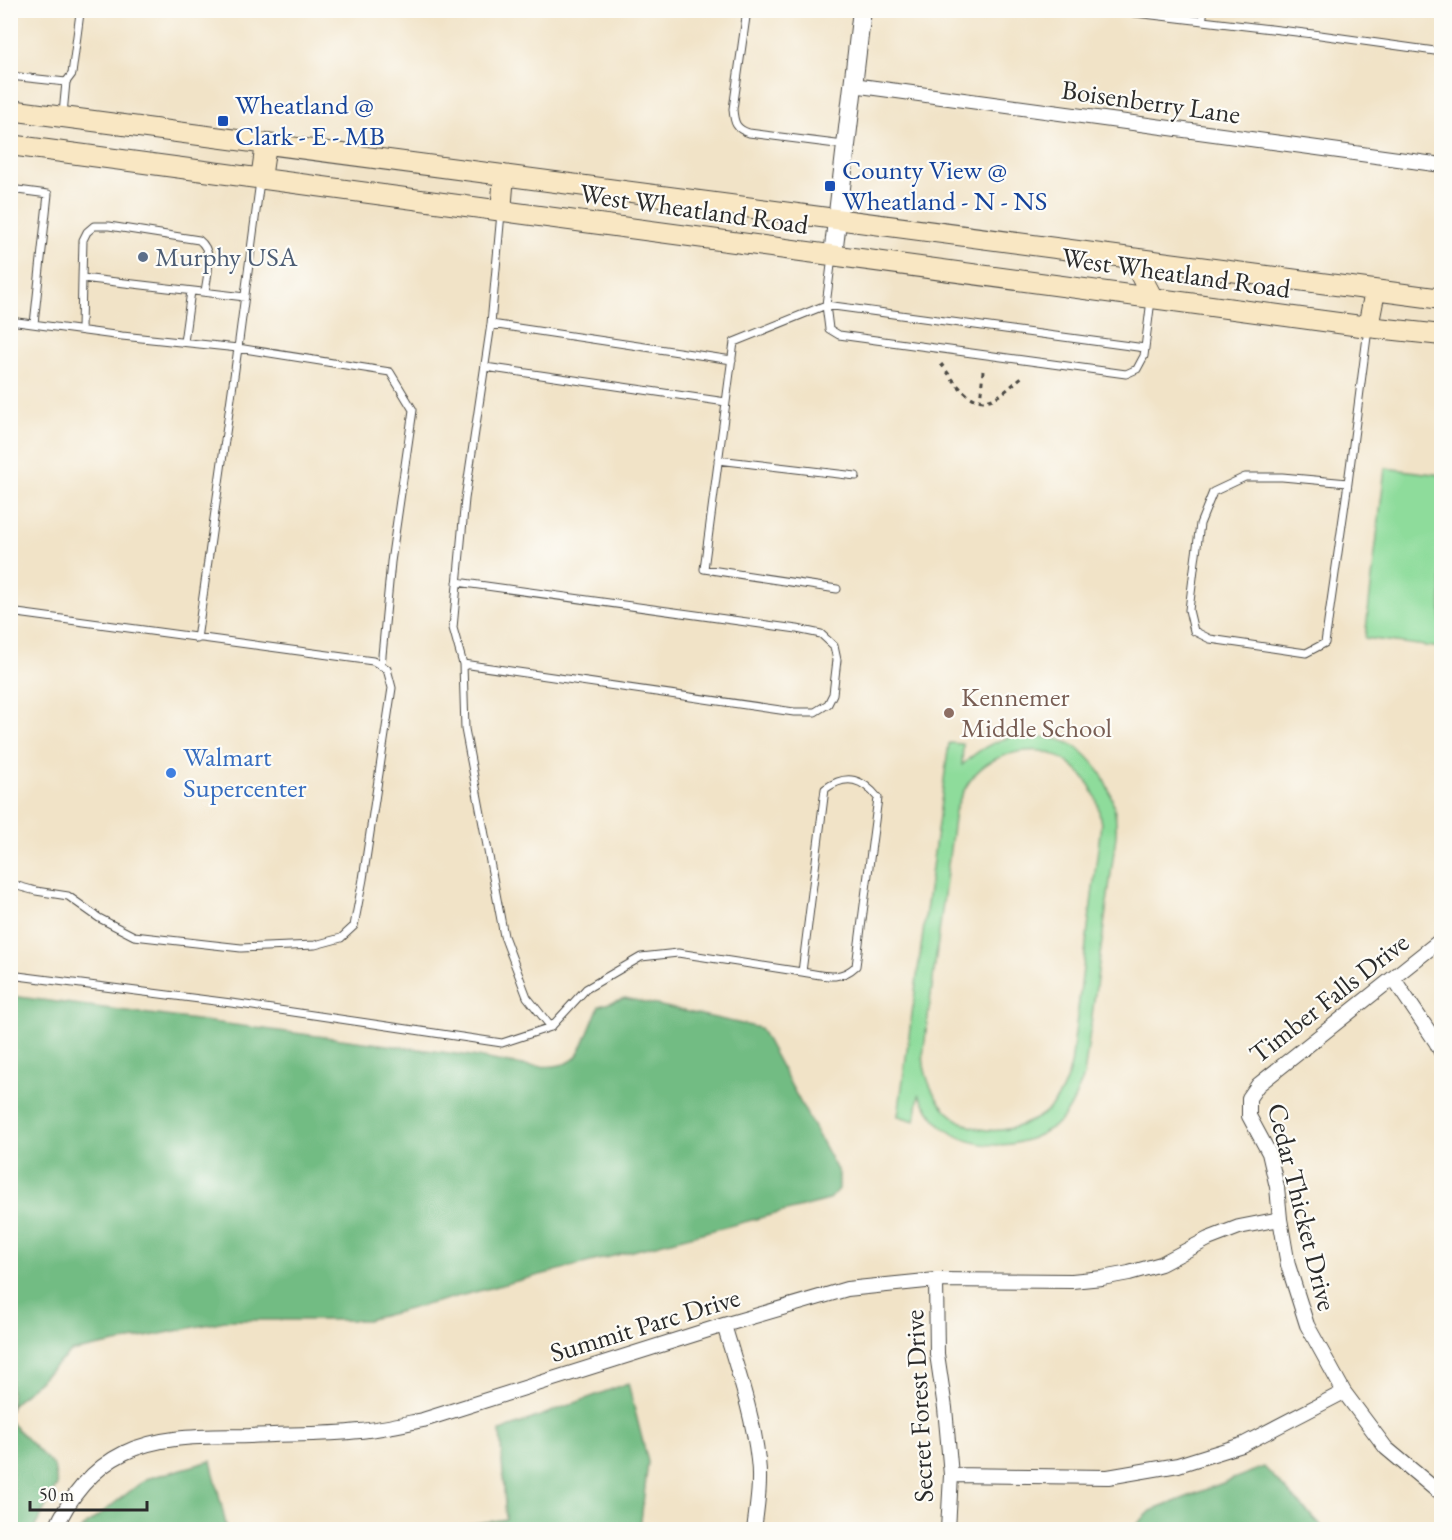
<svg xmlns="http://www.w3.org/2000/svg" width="1452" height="1540" font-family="'EB Garamond',serif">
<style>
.green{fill:#8edc9b;stroke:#5c8463;stroke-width:1.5;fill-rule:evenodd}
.forest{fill:#72bc83;stroke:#4e7457;stroke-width:1.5}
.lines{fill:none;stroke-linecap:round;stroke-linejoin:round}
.service-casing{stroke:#494742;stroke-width:9}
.minor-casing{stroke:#494742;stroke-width:16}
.tertiary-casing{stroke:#494742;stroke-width:20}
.secondary-casing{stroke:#494742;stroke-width:22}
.path{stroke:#494742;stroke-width:3;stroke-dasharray:4.5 4.5;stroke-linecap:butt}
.service{stroke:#fff;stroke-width:7}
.minor{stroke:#fff;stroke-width:14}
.tertiary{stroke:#fff;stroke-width:18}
.secondary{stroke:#f9e7c3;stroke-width:20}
.transit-dot{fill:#1a4fb4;stroke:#fdfcf7;stroke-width:2}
.service-dot{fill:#5c6f8a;stroke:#fdfcf7;stroke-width:2}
.education-dot{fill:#8d6e63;stroke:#fdfcf7;stroke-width:2}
.shop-dot{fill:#3f7fe0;stroke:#fdfcf7;stroke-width:2}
.labels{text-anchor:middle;stroke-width:4.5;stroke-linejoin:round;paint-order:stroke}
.street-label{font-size:27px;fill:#2b2b2b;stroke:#fdfcf7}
.transit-label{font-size:27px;fill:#164399;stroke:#fdfcf7;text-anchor:start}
.service-label{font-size:27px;fill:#4e5e75;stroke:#fdfcf7;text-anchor:start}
.education-label{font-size:27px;fill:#785e54;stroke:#fdfcf7;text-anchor:start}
.shop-label{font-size:27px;fill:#366cbe;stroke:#fdfcf7;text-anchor:start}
</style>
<rect width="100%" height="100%" fill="#fdfcf7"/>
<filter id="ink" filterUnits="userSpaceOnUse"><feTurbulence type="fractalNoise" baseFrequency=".0167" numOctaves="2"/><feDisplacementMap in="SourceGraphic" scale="12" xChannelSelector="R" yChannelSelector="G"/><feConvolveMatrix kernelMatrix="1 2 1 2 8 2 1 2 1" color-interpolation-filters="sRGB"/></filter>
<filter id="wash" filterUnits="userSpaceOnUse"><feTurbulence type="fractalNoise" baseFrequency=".008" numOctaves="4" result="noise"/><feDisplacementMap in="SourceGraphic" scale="24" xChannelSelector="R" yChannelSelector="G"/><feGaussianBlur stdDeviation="1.35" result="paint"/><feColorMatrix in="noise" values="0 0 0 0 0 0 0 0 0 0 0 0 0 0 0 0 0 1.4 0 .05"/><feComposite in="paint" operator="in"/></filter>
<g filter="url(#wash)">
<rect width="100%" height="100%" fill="#f1e3c7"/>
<!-- green -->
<path class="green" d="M1385,468l56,7v173l-76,-10z
M1016,735c20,1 46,1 63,14 27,21 39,55 37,87l-32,240c-6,15 -11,29 -21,42 -5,6 -15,12 -22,16 -31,16 -68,15 -97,-6 -11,-8 -18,-22 -25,-33l-4,26 -17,-5 51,-373 14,1 -1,21c17,-16 30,-23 54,-30zM1022,751c6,0 14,-1 20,0 23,5 44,23 53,45 4,8 4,19 6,28l-30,241c-4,14 -8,27 -17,38 -7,10 -19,17 -30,21 -52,22 -97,-15 -101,-68l32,-245c13,-36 29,-53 67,-60z"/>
<!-- forest -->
<path class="forest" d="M11,996l461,60c25,4 85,21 104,1 7,-8 18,-40 23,-51l26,-8 135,30 79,146v15l-10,11 -462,120h-137l-159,32 -59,53 -1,6z
M628,1383l20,79 -8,67h-202l68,-10 -6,-88z
M10,1422l44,44 3,19 -23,44h-23z
M211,1461l16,68h-146l65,-50z
M1264,1467l60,62h-192l19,-18z"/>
</g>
<g filter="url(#ink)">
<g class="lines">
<!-- service casing -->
<g class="service-casing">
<path id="service" d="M747,10l-14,99c1,14 3,20 16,24l95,12
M1110,10l203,24 129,18
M1202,21l2,-11
M10,76l56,6 -3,32
M66,82l6,-8 8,-61 -2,-3
M10,189l38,5 -14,130
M832,257l-6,48 3,24 10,6 287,39 11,-5 7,-13 7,-56
M205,292c2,-17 10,-40 -6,-52l-90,-14h-15l-7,6 -4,8 -1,38 163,19
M10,321l112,15 116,12 22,-167
M491,324l10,-111
M81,330l1,-52
M184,342l7,-51
M485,367l241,35
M718,460l138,16
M1348,483l-66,-6h-37l-32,15 -13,32 -6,45 -5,41 5,21 16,8 96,14 19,-10 23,-160 20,-154
M457,582l340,47 24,5 13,12 3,14 -4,34 -5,10 -13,8h-21l-331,-48 -10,-36 12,-129 26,-175 241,36
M837,589l-133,-20 30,-227 92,-37 319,43
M10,612l363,49 14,8 5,19 -29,191 -9,47 -13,12 -26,7 -74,3 -107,-12 -35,-18 -31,-22 -32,-5 -26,-7
M197,639l41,-291 152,24 23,38 -22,152 -10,104
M463,664l2,65 39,207 23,61 24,30 35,-38 55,-32 37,-4 124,19 23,-183c22,-16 38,-10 53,9l-22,168c-17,16 -33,9 -54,6
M10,975l229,29 263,39 49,-16"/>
</g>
<!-- minor casing -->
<g class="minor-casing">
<path id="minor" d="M853,85l589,80
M1442,939l-184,146 -9,13v18l20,37 8,34 3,32 8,46 19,60 37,67 42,56 56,47
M1393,978l43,64 6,12
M936,1280l1,74 8,54 6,67 -3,55
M724,1325c13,44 29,89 34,135 3,22 -1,47 -4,70
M951,1475l157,2 70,-12 64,-20 102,-53
M55,1530c14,-33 38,-62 69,-77 39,-19 85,-16 126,-17 37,-2 74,-1 110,-5 22,-2 43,-7 63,-11l301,-95 123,-36 89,-9 136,1 30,-3 27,-5 32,-9 47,-25 31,-12 41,-8"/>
</g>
<!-- tertiary casing -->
<g class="tertiary-casing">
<path id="tertiary" d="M833,255l29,-245"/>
</g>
<!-- secondary casing -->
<g class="secondary-casing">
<path id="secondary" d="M10,110l1432,189
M10,145l1358,182 74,8
M261,179l5,-35
M501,211l3,-36
M1132,259l20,38
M1368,327l7,-36"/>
</g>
<!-- path -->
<path class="path" d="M941,364c13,16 31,48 55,33 10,-5 18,-14 27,-21
M980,402l3,-31"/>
<!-- service -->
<use href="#service" class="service"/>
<!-- minor -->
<use href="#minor" class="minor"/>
<!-- tertiary -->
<use href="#tertiary" class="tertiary"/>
<!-- secondary -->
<use href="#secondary" class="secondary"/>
</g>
</g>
<!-- markers -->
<g class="transit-dot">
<rect x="217" y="115" width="12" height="12" rx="3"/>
<rect x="824" y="180" width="12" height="12" rx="3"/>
</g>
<circle class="service-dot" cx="143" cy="257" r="6"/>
<circle class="education-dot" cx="949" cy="713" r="6"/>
<circle class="shop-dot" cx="171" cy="773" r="6"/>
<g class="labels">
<!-- street labels -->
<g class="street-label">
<text transform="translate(1151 102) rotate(8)" y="9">Boisenberry Lane</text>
<text transform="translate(694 209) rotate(8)" y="9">West Wheatland Road</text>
<text transform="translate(1176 273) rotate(8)" y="9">West Wheatland Road</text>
<text transform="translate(1329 998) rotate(-38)" y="9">Timber Falls Drive</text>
<text transform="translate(1302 1207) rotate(76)" y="9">Cedar Thicket Drive</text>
<text transform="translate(645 1325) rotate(-17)" y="9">Summit Parc Drive</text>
<text transform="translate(919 1406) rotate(-93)" y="9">Secret Forest Drive</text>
</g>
<!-- transit labels -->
<g class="transit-label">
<text x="235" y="114">Wheatland @<tspan x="235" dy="31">Clark - E - MB</tspan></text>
<text x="842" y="179">County View @<tspan x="842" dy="31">Wheatland - N - NS</tspan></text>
</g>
<!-- service labels -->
<g class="service-label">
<text x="155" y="266">Murphy USA</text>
</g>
<!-- education labels -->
<g class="education-label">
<text x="961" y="706">Kennemer<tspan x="961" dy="31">Middle School</tspan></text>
</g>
<!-- shop labels -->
<g class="shop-label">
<text x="183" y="766">Walmart<tspan x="183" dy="31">Supercenter</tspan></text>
</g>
</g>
<!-- margin -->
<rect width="1452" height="1540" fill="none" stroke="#fdfcf7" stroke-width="36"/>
<!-- scale -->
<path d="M30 1501v9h117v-9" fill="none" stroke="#2b2b2b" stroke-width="3"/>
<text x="39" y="1501" font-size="18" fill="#2b2b2b" stroke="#fdfcf7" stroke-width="4.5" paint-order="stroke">50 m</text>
</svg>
